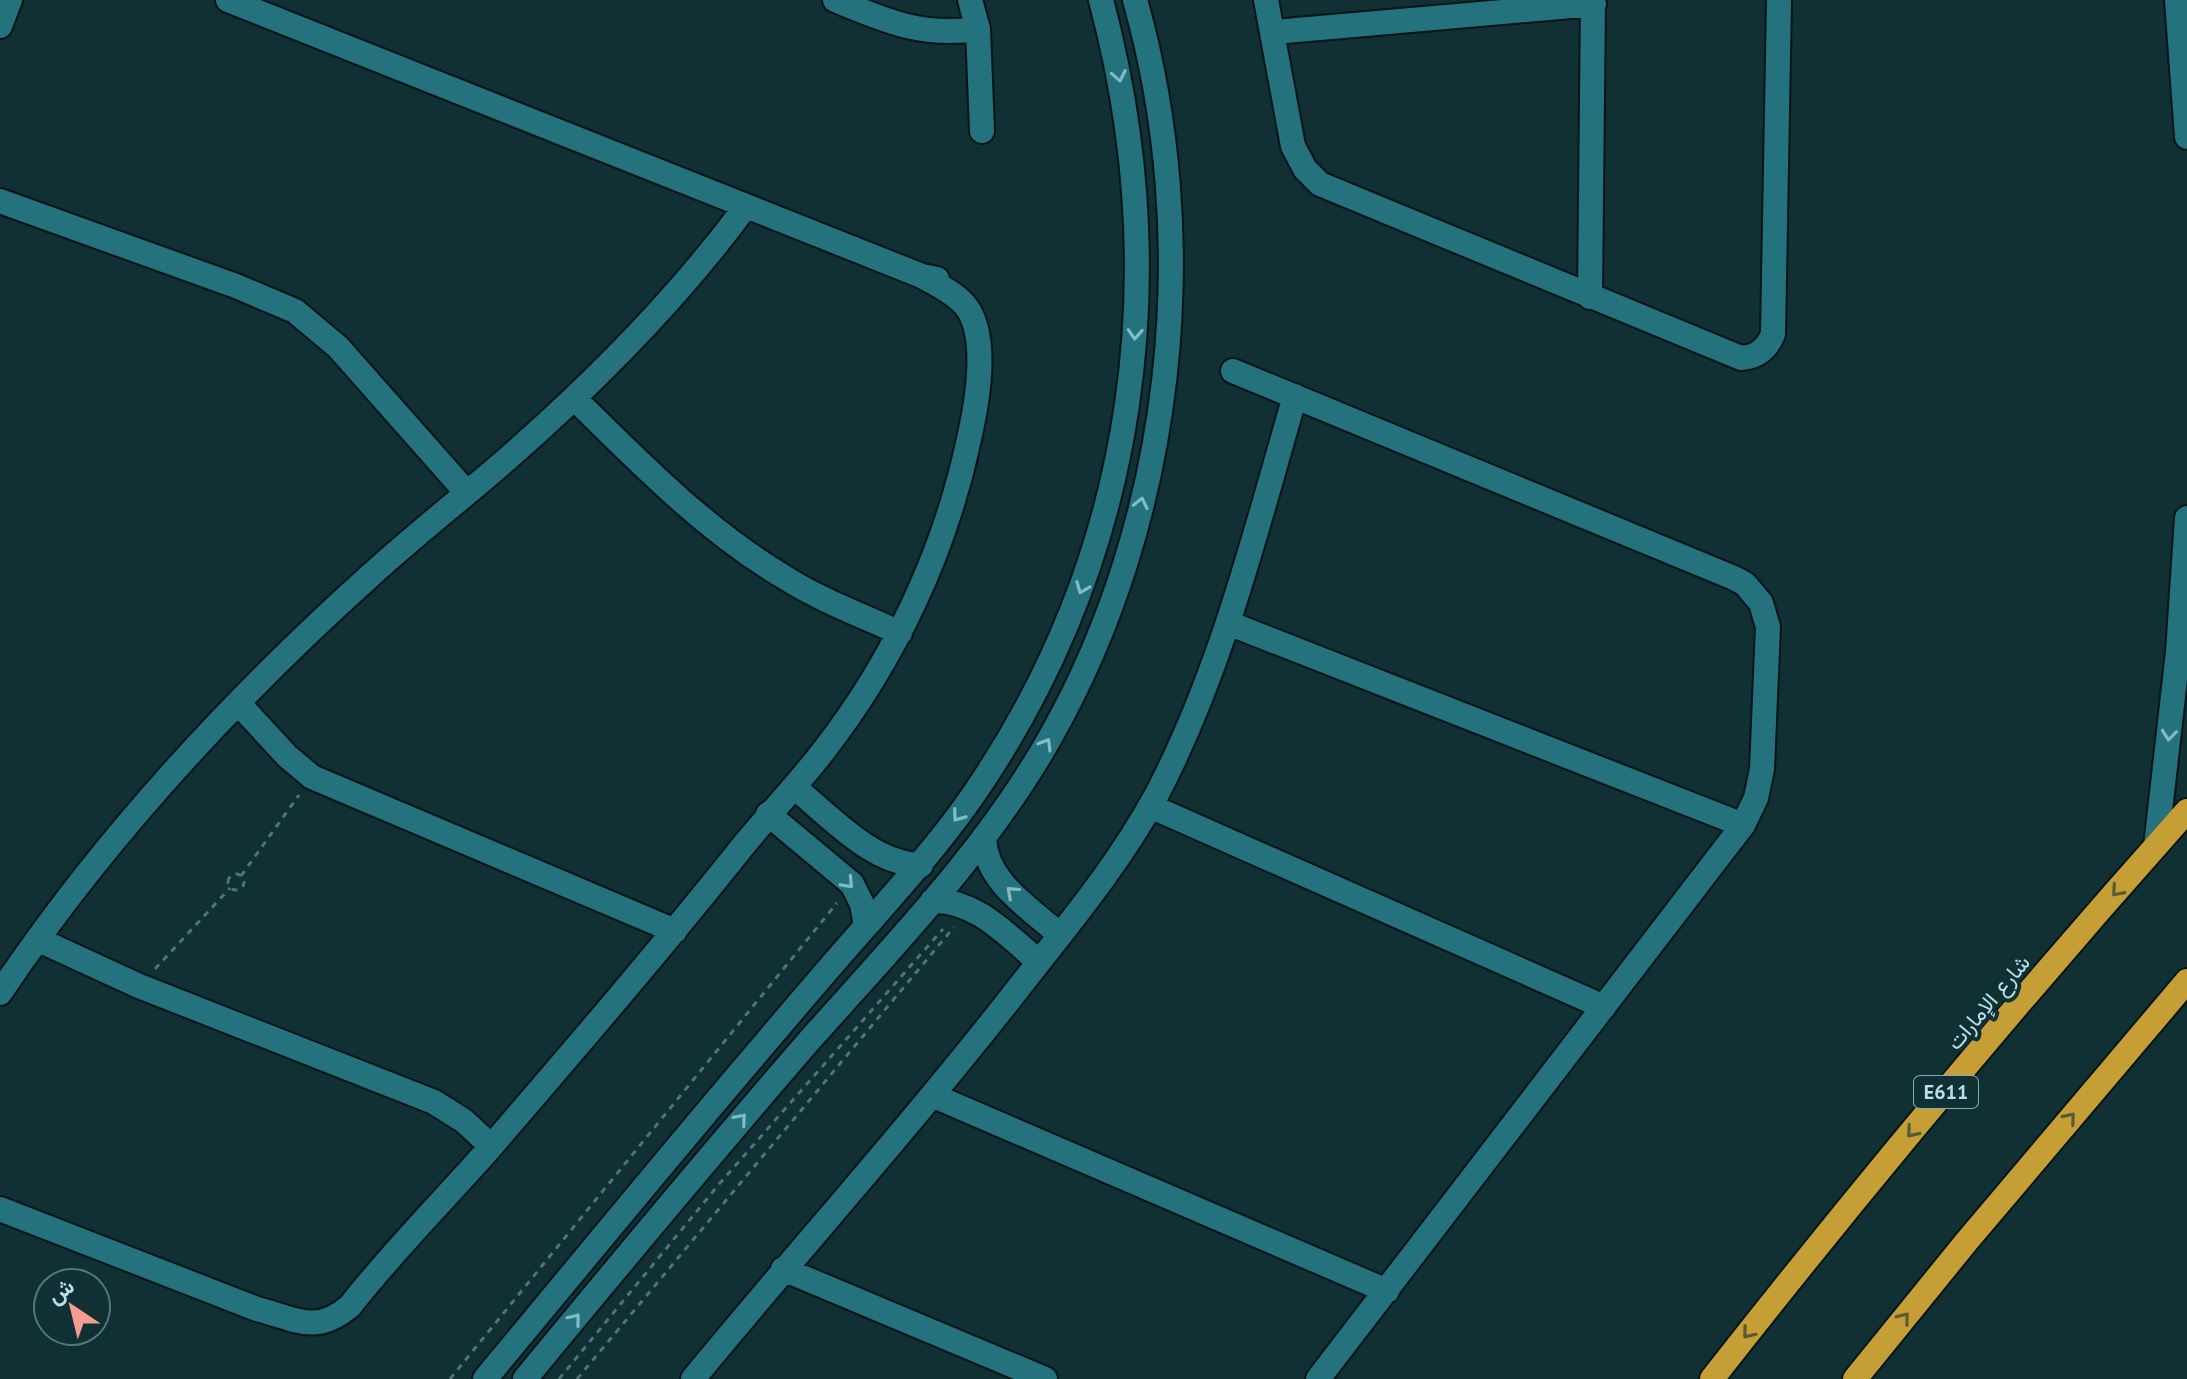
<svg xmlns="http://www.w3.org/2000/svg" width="2187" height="1379" font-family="'PT Sans',Vazirmatn,sans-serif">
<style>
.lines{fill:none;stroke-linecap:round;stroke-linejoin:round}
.minor-casing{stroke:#081518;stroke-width:28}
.highway-casing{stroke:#081518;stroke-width:28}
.path{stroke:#4e7378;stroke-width:3;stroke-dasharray:6 6;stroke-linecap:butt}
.minor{stroke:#23727d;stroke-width:24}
.highway{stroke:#c59f36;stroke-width:24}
.oneway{stroke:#82bbc3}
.oneway2{stroke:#585c35}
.labels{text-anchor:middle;stroke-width:8;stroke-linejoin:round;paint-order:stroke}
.shield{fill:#103034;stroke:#84adb3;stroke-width:2}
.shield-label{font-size:20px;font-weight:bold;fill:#b5e2e9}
.street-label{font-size:22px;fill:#b5e2e9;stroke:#103034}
</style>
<rect width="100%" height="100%" fill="#103034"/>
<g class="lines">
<!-- minor casing -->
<g class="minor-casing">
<path id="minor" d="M228,0l694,276 15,3
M835,0c51,21 86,37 143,29
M970,0l8,29 4,102
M1266,0l27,146 12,23 15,15 421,174c16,-1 26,-9 32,-24l6,-334
M2177,0l10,137
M0,26l10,-26
M1274,32l320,-28
M0,201l236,85 59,25 43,36 129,146
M1590,297l3,-297
M1233,371l501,207 11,6 16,19 7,24 -6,142 -6,29 -13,27 -425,554
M574,398c65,64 131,132 210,179 36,23 77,38 116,56
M1228,623l515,202
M239,704l48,52 25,21 363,154
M794,787c37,30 78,77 127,78
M1150,806l454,201
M768,814l84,70 10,20 4,22
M984,837c1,45 46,71 76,98
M2156,846l22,-194 9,-134
M932,901c43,-2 76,35 107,61
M39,940l100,46 295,116 30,19 27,25
M0,993c104,-155 234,-295 372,-419 44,-40 90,-76 134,-114 88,-77 171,-160 240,-254
M934,1096l453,195
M0,1209l257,100c37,9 58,27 93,-3 42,-54 93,-105 139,-157 86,-100 172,-200 254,-303 27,-33 56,-63 82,-97 70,-91 120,-197 144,-310 8,-35 21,-106 -5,-135 -11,-12 -28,-20 -42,-28
M783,1269l262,110
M485,1379c94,-113 187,-227 282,-338 33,-39 66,-78 100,-116 40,-46 81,-91 115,-143 156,-235 191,-511 119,-782
M525,1379c93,-113 187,-226 283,-337 86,-97 179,-192 243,-306 123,-218 152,-496 84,-736
M693,1379c107,-130 220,-256 324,-389 50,-64 101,-124 140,-196 65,-125 99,-264 138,-398"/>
</g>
<!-- highway casing -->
<g class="highway-casing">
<path id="highway" d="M1712,1379c152,-194 311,-384 475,-568
M1855,1379l112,-138 220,-260"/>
</g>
<!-- path -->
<path class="path" d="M228 882a8 8 0 1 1 16 0a8 8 0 1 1-16 0Z
M241,876l58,-81
M155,969l75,-81
M450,1379l387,-476
M559,1379l161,-196 223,-254
M577,1379l377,-452"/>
<!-- minor -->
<use href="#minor" class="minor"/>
<!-- highway -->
<use href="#highway" class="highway"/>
</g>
<!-- one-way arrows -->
<defs><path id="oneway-chevron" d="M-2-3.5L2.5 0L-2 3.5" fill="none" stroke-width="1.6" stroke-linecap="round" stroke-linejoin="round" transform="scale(2)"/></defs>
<g class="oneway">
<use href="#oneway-chevron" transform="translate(1119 76) rotate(79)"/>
<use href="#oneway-chevron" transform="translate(1135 334) rotate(93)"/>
<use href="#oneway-chevron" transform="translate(1141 503) rotate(-77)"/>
<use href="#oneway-chevron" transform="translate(1082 588) rotate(111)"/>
<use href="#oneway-chevron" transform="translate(2169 735) rotate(96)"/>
<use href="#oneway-chevron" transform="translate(1046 744) rotate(-59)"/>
<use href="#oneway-chevron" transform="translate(958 816) rotate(126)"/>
<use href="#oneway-chevron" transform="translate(848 883) rotate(47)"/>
<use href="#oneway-chevron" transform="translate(1012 892) rotate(-138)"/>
<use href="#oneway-chevron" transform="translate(741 1119) rotate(-49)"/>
<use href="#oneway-chevron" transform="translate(575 1319) rotate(-51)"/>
</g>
<g class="oneway2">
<use href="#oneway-chevron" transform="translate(2117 891) rotate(131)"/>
<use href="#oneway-chevron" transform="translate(2070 1118) rotate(-50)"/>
<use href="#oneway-chevron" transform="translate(1912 1132) rotate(130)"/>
<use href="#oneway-chevron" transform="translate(1904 1318) rotate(-51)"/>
<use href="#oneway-chevron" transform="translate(1748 1333) rotate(129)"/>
</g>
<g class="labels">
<!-- shield labels -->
<rect class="shield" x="1914" y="1076" width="64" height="32" rx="6"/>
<g class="shield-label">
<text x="1946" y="1099">E611</text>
</g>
<!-- street labels -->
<g class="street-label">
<text transform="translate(1988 1002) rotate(-50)" y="8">شارع الإمارات</text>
</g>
</g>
<!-- north arrow -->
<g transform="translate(72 1307) rotate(325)"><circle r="38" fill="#103034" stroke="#52777c" stroke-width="2"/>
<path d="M0-6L14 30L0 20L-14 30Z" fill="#f59c90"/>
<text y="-12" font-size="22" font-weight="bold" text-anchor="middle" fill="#b5e2e9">ش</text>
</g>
</svg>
